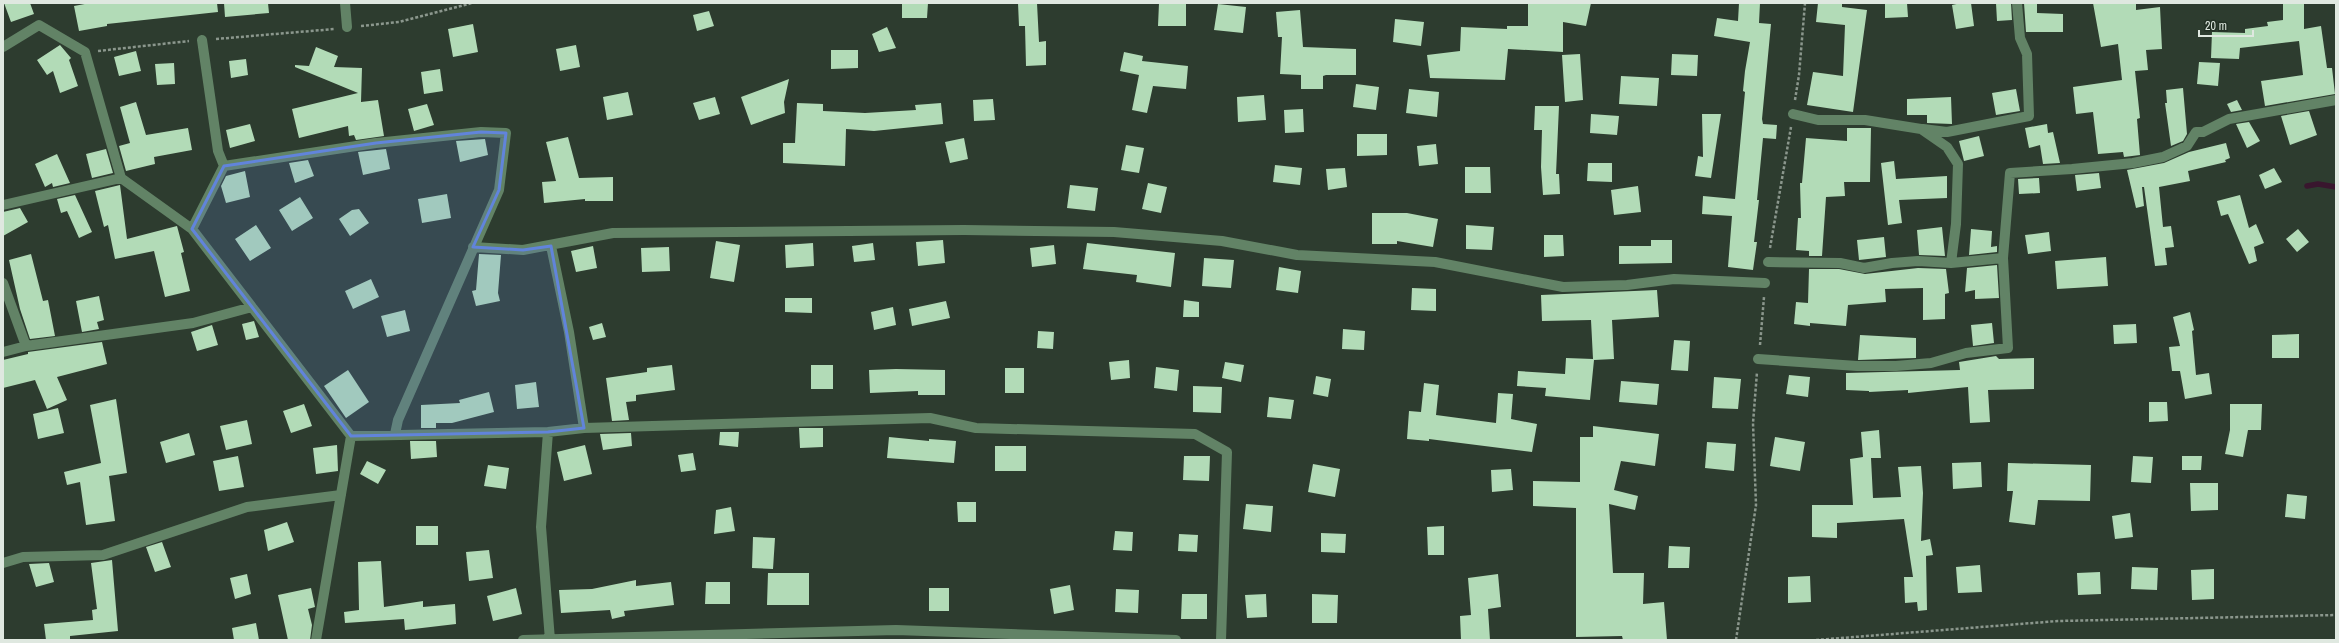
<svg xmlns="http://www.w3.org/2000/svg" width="2339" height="643" font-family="'Archivo Narrow',sans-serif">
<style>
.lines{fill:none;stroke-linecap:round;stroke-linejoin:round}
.stream{stroke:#39162e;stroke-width:5.5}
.building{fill:#b2dbb7}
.path{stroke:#8b978d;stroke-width:2.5;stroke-dasharray:3 2;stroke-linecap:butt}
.minor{stroke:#628366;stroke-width:10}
.marked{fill:#6184db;fill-opacity:0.2;stroke:#6184db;stroke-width:3;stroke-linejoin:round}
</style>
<rect width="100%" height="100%" fill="#2d3c2f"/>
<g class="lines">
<!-- stream -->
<path class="stream" d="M2307,186l11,-2 18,3"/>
</g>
<!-- building -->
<path class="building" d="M4,3h26l4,11 -23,8z
M90,3h127l1,9 -111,12v2l-28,5 -5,-25z
M224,3h44l1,10 -44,4z
M902,3h26l-1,15h-25z
M1018,3h19l2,39 7,-1v24l-20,1 -1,-40h-6z
M1159,3h27v23h-28z
M1528,3h63l-5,23 -23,-4v30l-55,-3 -3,31 -75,-2 -3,-23 33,-4 1,-24 46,2v-3h21z
M1739,3h21l-1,20 12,1 -9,95 1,5 14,1 -1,14 -13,-1 -6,62h2l-5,42h3l-4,28 -25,-3 4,-51 -30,-2 1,-18 32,3 10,-107 -2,-1 2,-20 5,-29 -36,-6 3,-18 21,3z
M1818,3h24v4l25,3 -14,102 -46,-7 6,-33 30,4 2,-51 -29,-3z
M1885,3h22l1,14 -23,1z
M1961,3h10l3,23 -18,3 -4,-24z
M1996,3h15l1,17 -15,1z
M2024,3h13v10l26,1v18h-37z
M2093,3h43v7l24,-3 2,42 -16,1 2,20 -13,1 5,47 -3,1 3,36 -16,2 -1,-5 -25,2 -5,-42 -17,2 -3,-27 49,-7 -4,-36 -17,3z
M2283,3h21v26l17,-3 6,42h5l3,26 -70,12 -4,-25 42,-6 -4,-34 -59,7 -1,11 -28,-1 1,-26 33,1v-4l23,-3 -1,-4 16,-2z
M1218,4l28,3 -3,26 -29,-3z
M1300,10l3,37 53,2v26h-30l-3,1v13h-22v-14l-21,-1 2,-37h-4l-2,-25z
M709,11l5,15 -17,5 -4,-16z
M1395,19l29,3 -3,24 -28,-4z
M473,24l5,28 -25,5 -5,-28z
M887,27l9,21 -17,4 -7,-18z
M60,45l11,13 -2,2 9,26 -18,7 -7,-22 -6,4 -10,-15z
M576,45l4,22 -20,4 -4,-22z
M316,47l22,9 -4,11 28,1 -1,34 17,-2 6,36 -28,4 -2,-5 -5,1 -1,-10 -49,12 -7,-29 66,-16 -63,-26v-2l14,1z
M831,50h27v18l-27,1z
M136,51l5,20 -22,5 -5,-19z
M1124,52l19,4 -1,5 46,5 -2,23 -33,-3 -6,27 -15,-3 7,-35 -19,-4z
M1580,54l3,46 -18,2 -3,-47z
M1672,54l26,1 -1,21 -26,-1z
M246,59l2,16 -17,3 -2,-17z
M2199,62l21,1 -2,23 -21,-2z
M174,63l1,21 -18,1 -2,-21z
M440,69l3,22 -19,3 -3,-22z
M1621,76l38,2 -2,28 -38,-2z
M789,79l-5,23 1,11 -34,12 -10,-28z
M1356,84l23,3 -3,23 -23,-3z
M2183,88l4,46 -4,7 -12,5 -6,-43h2l-1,-13z
M1409,89l30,3 -2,25 -31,-4z
M2016,89l4,22 -24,4 -4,-22z
M628,92l5,23 -26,5 -4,-23z
M1264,95l2,25 -28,2 -1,-25z
M715,97l5,17 -21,6 -6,-17z
M1951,97l1,27 -25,-1v-8h-20v-16z
M993,99l2,21 -21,1 -1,-21z
M2237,100l5,10 -11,2 -4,-8z
M136,102l10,33 42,-7 4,22 -38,7 1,7 -29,7 -7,-25 11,-3 -10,-36z
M797,103l26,1v7l42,2 51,-3 -1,-5 26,-2 2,21 -69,7 -28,-2 -1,37 -62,-3v-20h12z
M427,104l7,21 -20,6 -6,-22z
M1535,106h24l-3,68h3l1,20 -17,1 -2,-28 1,-37h-8z
M1303,109l1,23 -19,1 -1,-23z
M2309,111l8,24 -27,10 -9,-29z
M1591,114l28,2 -2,19 -27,-2z
M1702,114h19l-10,64 -16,-2 3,-20 5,1z
M2249,122l11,19 -13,7 -11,-24z
M250,124l5,17 -25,7 -4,-18z
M2047,124l1,9 5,-1 7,31 -17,1 -3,-19 -11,3 -4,-20z
M1847,128h24l-1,54h-26l1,14 -19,1 -4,59h-13v-5l-13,-1 2,-32h3l-1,-35h2l4,-45 41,3z
M1357,134h30v21l-30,1z
M1979,136l5,20 -20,5 -5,-20z
M568,137l11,41 34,-1v24h-28v-2l-41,4 -2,-21 14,-1 -10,-39z
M964,138l4,21 -18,4 -5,-21z
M485,139l3,16 -28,7 -4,-21z
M2226,143l4,15 -5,2 1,2 -38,9 2,10 -31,6 4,40 8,-1 3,21 -9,1 2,17 -12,1 -11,-79h-2l2,19 -8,2 -9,-38 37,-7 25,-11z
M1436,144l2,20 -19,2 -2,-20z
M1126,145l18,3 -5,25 -18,-3z
M106,149l7,24 -21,5 -6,-24z
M386,149l4,20 -27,6 -5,-23z
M57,154l13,29 -17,4 -1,-4 -7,4 -10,-23z
M308,160l6,16 -19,7 -6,-20z
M1894,161l2,18 51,-3v22l-48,2 3,23 -14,2 -7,-62z
M1588,163h24v19l-25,-1z
M1275,165l27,3 -2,17 -27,-3z
M1465,167h25l1,26h-26z
M1345,168l2,19 -19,3 -2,-21z
M2274,168l8,14 -17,7 -6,-14z
M245,171l5,26 -24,6 -5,-17 5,-10z
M2099,173l2,15 -24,3 -2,-16z
M2039,178l1,15 -21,1 -1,-15z
M1148,183l19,4 -6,26 -19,-4z
M120,185l7,54 50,-13 7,26 -3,1 9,38 -25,6 -11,-46 -39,8 -7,-34 -4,2 -9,-36z
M1070,185l28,3 -3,23 -28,-3z
M1638,186l3,26 -27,3 -3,-25z
M447,194l4,24 -29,5 -4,-24z
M75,195l17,37 -13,6 -12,-27 -6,2 -4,-14z
M2240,195l9,33 7,-4 8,19 -10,4 3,14 -8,3 -21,-50 -7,2 -4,-15z
M300,197l13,21 -21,13 -13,-21z
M20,208l8,14 -25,14v-24z
M359,209l10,14 -19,13 -11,-17 13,-9z
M1372,213h35l31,6 -5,28 -36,-6v3h-25z
M256,225l15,23 -21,13 -15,-22z
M1466,225l28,2 -2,23 -26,-1z
M1942,227l3,29 -26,-1 -2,-25z
M1971,229l21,2 -1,16 6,-1v6l-28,3z
M2298,229l11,13 -12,10 -11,-13z
M2049,232l2,19 -23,3 -3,-19z
M1544,235h19l1,21 -20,1z
M1884,237l2,20 -27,3 -2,-20z
M943,240l2,23 -27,3 -2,-24z
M1651,240h21v23l-53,1v-18h32z
M716,241l24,4 -6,37 -24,-4z
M813,243l1,23 -28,2 -1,-23z
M873,243l2,17 -21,2 -2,-16z
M1087,243l88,10 -4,34 -35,-5 1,-7 -54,-6z
M1054,245l2,19 -24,3 -2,-19z
M593,246l4,22 -21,4 -5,-21z
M669,247l1,24 -28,1 -1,-24z
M31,254l12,47 5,-1 7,36 -25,3 -10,-30 -11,-49z
M479,254l22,1 -3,38 2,8 -24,5 -4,-15 4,-1z
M2106,257l2,29 -51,3 -2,-28z
M1204,258l30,2 -3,28 -29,-2z
M1997,265l2,33 -24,1v-9l-10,2 2,-24z
M1279,267l22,4 -3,22 -22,-3z
M1918,268l28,1 3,24 -4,1v25l-22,1v-32l-38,1 1,13 -38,3 -2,21 -36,-3v3l-16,-2 2,-22 12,1 1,-34h30l26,5z
M371,279l8,18 -26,12 -8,-18z
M1412,288l24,1v22l-25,-1z
M1657,290l2,27 -47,3 2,39 -20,1 -4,40 -45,-4 1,-8 -29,-2 1,-15 47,3 1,-16 27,1 -2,-39 -49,1 -1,-26z
M99,296l5,24 -7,2 2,7 -17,3 -6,-31z
M785,298h27v15l-27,-1z
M1184,300l15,2v15h-16z
M946,301l4,17 -38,8 -3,-17z
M893,307l3,18 -22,5 -3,-18z
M405,310l5,21 -23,6 -6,-21z
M2190,312l4,18 -2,1 4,44 13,-2 3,21 -27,5 -5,-28h-8l-3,-24 11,-1 -7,-29z
M254,321l5,16 -13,3 -4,-16z
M602,323l4,14 -13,3 -4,-13z
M1992,323l2,20 -21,3 -2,-21z
M2136,324l1,19 -23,1 -1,-19z
M212,325l6,20 -21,6 -6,-19z
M1343,329l22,2 -1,19 -22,-1z
M1038,331l16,1 -1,17 -16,-1z
M2299,334v24h-27v-23z
M1860,335l56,3v20l-58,2z
M1674,340l16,1 -2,30 -17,-1z
M102,342l5,22 -50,13 10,23 -20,9 -12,-29 -32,8v-28l25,-6v-2z
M1996,356l3,3 35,-1v31l-46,1 2,32 -20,1 -2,-36 -60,6v-3l-39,2v-1l-23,-1v-17l114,-3 -1,-8z
M1129,360l1,18 -19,2 -2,-18z
M1225,362l19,3 -3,17 -19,-4z
M672,365l3,25 -39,5v6l-10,1 3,18 -17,1 -6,-43 41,-6v-4z
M811,365h22v24h-22z
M1156,367l23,3 -2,21 -23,-3z
M1005,368h19v25h-19z
M896,369l49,1v25h-27v-4l-48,2 -1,-23z
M348,370l21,32 -23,16 -22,-32z
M1789,375l21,2 -2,20 -22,-3z
M1316,376l15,3 -3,18 -15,-3z
M1714,377l27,2 -3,30 -26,-1z
M1621,381l38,3 -2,21 -38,-3z
M536,382l3,25 -22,2 -2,-24z
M1424,383l15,2 -3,30 60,8 2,-30 15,1 -2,25 26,5 -5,28 -103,-13v2l-22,-2 2,-28 12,1z
M1193,386l29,1 -1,26 -28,-1z
M489,392l5,20 -42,11h-16v5h-15v-23l39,-2 -1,-3z
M1269,397l25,3 -3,19 -24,-2z
M116,399l11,74 -18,3 6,45 -29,4 -6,-43 -13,3 -3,-13 37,-9 -11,-58z
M2149,402h18l1,19 -19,1z
M304,404l8,22 -21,7 -8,-22z
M2230,404h32l-1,26h-13l-5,27 -18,-3 5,-24z
M58,408l6,25 -26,6 -5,-25z
M247,420l5,24 -26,6 -6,-24z
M1593,426l66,8 -4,32 -34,-5 -7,29 24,6 -3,14 -26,-6 4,69h31l-1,31 21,-2 3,38h-44l-1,-4 -46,1v-129l-43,-2v-25l47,1v-45h13z
M799,428h24v19l-23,1z
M1879,430l2,28h-10l2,40 28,-1 -3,-30 23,-1 2,27 -2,48 9,-2 3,16 -7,1 1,54 -9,1 -1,-9 -12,1 -1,-26h9l-9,-58 -67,4v15l-25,-1v-32h41l-3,-46 13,-2 -2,-25z
M720,432h19l-1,15 -19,-2z
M189,433l6,22 -29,8 -6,-21z
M631,433l1,13 -29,4 -3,-16z
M889,437l40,4v-2l27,2 -2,22 -67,-5z
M1775,437l30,5 -5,29 -30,-5z
M410,441h26l1,16 -26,2z
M1707,442l29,2 -2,27 -29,-3z
M337,445l1,26 -22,3 -3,-26z
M585,445l7,29 -28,7 -7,-29z
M995,446h31v25h-31z
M693,453l3,17 -15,2 -3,-17z
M238,456l6,31 -25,4 -6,-30z
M1184,456h26l-1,25 -26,-1z
M2133,456l20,1 -2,26 -20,-1z
M2182,456h20l-1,14h-19z
M367,461l19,9 -8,14 -18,-10z
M1981,462l1,25 -29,2 -1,-26z
M2008,463l83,2 -1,36 -52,-1 -3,25 -26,-3 4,-31h-6z
M1313,464l27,5 -5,28 -27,-5z
M488,465l21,3 -3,21 -22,-3z
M1511,469l2,21 -21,2 -1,-22z
M2190,483h28v27l-27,1z
M2287,494l20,2 -2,23 -20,-2z
M957,502h19v20h-18z
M1246,504l27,2 -2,26 -28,-3z
M731,507l4,24 -21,3 2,-24z
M2130,513l3,24 -18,2 -3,-23z
M287,522l7,20 -26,9 -4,-21z
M416,526h22v19h-22z
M1444,526v29h-16l-1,-28z
M1115,531l18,1 -1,19 -19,-1z
M1321,533l25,1 -1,19 -24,-1z
M1179,534l19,1 -1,17 -19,-1z
M753,537l22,1 -2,31 -21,-1z
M162,542l9,25 -16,5 -9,-25z
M1669,546l21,1 -1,21h-21z
M489,550l4,28 -24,3 -3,-29z
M112,560l6,71 -48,5v4h-24l-2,-16 49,-4 -1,-10 5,-1 -6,-46z
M381,561l3,46 39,-6v6l32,-3 1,20 -51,6 -1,-11 -59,4 -1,-11 15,-2 -1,-48z
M49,563l5,19 -18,5 -7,-23z
M1980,565l2,27 -24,1 -2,-26z
M2132,567l26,1 -1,22 -26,-1z
M2214,569v30l-22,1 -1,-30z
M2100,572l1,22 -23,1 -1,-22z
M768,573h41v32h-42z
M247,574l4,20 -16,5 -5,-21z
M1498,574l3,33 -13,2 2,31h-29l-1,-24 11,-1 -3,-37z
M1810,576l1,26 -23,1v-26z
M636,580v6l35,-4 3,23 -50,6 1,5 -13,3 -2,-9 -49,3 -2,-23 33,-1z
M706,582h24v22h-25z
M1070,585l4,25 -20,4 -4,-25z
M311,588l4,19 -7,2 4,16 -2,15h-22l-10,-45z
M516,588l6,26 -29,7 -6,-25z
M929,588h20v23h-20z
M1116,589l23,1 -1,23 -23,-1z
M1182,594h25v25h-26z
M1266,594l1,23 -20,1 -2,-23z
M1312,594l26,1 -1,28h-25z
M256,623l3,17h-25l-2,-12z"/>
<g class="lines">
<!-- path -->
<path class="path" d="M361,26l38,-4 73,-19
M216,39l118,-10
M98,51l91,-10
M1795,100l4,-25 6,-72
M1770,248l21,-121
M1760,345l4,-48
M1736,640l20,-135 -3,-82 4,-51
M1816,640l242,-19 278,-6"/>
<!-- minor -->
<path class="minor" d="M345,3l2,24
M3,47l36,-22 46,27 36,126 71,51 159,207 -35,204
M1793,114l25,6h47l56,9 26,18 11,17 -2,60 -5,39
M1923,129l24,3 82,-16 -2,-62 -7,-16 -3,-35
M224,166l152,-23 105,-11 25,1 -7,57 -101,230 -3,14
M3,205l118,-27
M192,229l32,-63 -6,-15 -16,-111
M551,246l18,86 15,96
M473,247l50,3 90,-17 351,-3 150,2 108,9 75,14 138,7 128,25 64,-2 47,-6 91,4
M1768,262l72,1 24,5 28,-5 26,-2 33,2 52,-5
M3,283l23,63
M3,352l23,-6 167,-23 59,-16
M1758,359l99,7h39l35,-3 35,-10 42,-5 -5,-90 7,-85 62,-4 61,-6 30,-6 24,-11 9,-14h7l26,-13 107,-19
M548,432l-7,95 9,113
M351,436l197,-4 36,-4 346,-10 46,10 219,6 32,18 -6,188
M3,563l20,-6 80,-2 144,-48 94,-12
M523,640l373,-10 280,10"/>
</g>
<!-- marked area -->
<path class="marked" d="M481,132l25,1 -7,57 -26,57 50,3 28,-4 33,182 -36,4 -197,4 -159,-207 32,-63 152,-23z"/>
<!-- border -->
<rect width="2339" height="643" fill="none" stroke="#dfe8e0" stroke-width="8"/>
<!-- scale -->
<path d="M2199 30v6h54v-6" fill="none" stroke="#dfe8e0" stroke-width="2"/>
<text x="2205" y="30" font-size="12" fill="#dfe8e0" stroke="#233125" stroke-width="3" paint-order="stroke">20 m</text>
</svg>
